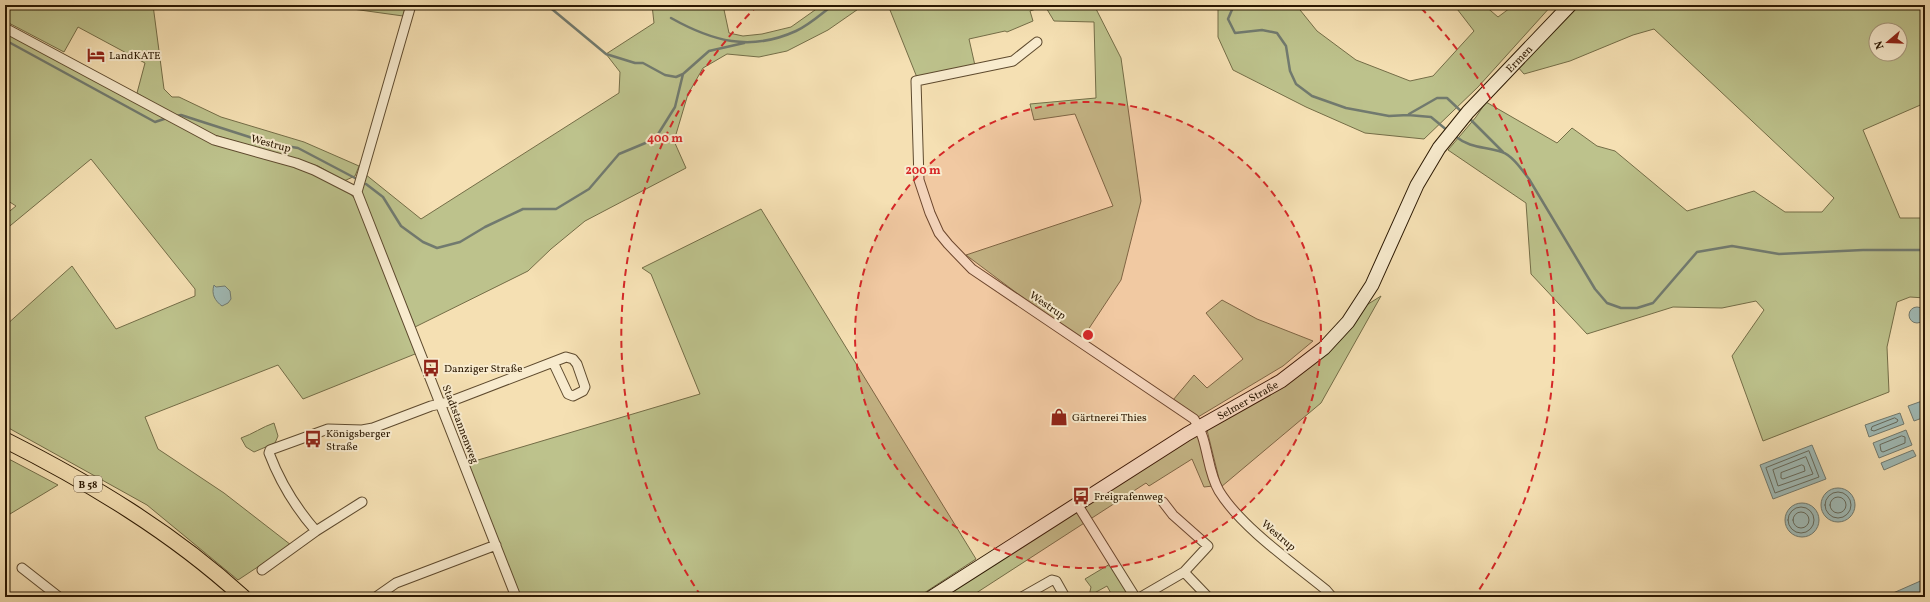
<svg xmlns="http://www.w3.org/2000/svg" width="1930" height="602" font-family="Vollkorn,serif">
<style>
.green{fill:#bdc28c;stroke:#746d47;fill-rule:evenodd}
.water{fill:#a0bbb7;stroke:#717a6f}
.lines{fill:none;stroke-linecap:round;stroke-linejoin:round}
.shore{stroke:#666a5c;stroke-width:1}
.stream{stroke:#717a6f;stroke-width:2.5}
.street-casing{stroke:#5e4a2e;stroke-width:11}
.secondary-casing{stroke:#2b1802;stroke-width:15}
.primary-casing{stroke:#2b1802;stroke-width:17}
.street{stroke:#f8ebce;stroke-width:9}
.secondary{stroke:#f8ebce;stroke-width:13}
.primary{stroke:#f5e0b3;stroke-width:15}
.ring{fill:none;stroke:#d62828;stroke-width:2;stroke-dasharray:7 5}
.labels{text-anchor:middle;stroke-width:4;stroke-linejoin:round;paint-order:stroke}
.shield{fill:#f8ebce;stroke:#68573f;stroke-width:1}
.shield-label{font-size:10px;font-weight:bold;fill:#2b1802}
.poi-label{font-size:11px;fill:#2b1802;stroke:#f8ebce;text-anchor:start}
.street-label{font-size:11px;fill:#2b1802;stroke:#f8ebce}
.centre{fill:#d62828;stroke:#f8ebce;stroke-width:2}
.ring-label{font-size:12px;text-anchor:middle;font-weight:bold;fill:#d62828;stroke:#f8ebce;stroke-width:4;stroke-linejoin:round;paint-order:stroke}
</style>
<rect width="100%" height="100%" fill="#f5e0b3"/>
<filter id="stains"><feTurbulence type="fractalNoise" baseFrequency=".005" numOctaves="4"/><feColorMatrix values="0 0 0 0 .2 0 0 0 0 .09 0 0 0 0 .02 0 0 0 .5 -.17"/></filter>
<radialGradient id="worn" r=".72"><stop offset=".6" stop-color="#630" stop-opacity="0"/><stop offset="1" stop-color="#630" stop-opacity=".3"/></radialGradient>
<!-- green -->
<path class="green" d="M5,5h148l11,84 8,8h7l42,20 83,25 55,24 -4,10 -11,5 -26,-15 -104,-31 -42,-20 -35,-22 8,-30 -67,-36 -14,25 -59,-31z
M324,5h82l-3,11z
M652,5h71l6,28 14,3 19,-2 29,-7 31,-22h42l-36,25 -41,21 -28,6 -32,-3 -24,14 -15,26 -14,47 12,27 -101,53 -34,28 -23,22 -113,56 -54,-134 4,-19 56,45 198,-126 1,-21 -14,-18 48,-31z
M888,5h206l27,53 20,143 -20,79 -39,59 -56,-39 -60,-45 147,-49 -38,-92 -41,6 -4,-16 66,-6 -2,-76 -40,-1 -9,-15 -15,5 3,10 -26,11 -2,-1 -36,8 7,31 -58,10z
M1218,5h78l21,26 39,29 54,21 23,-5 41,-45 -20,-26h30l14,12 16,-12h38l-74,82 -54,52 -59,-6 -59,-26 -73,-37 -15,-33z
M1577,5h348v98l-62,27 37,88h25v80l-15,-1 -13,5 -10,45 2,45 -126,49 -31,-85 32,-46 -8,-9 -34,7 -49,-1 -86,27 -56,-60 -5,-71 -78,-53 28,-33 10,-15 71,41 15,-15 25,18 18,5 72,60 67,-20 31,21h37l12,-14 -180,-169 -21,6 -63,26 -46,13 -7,-8zM1876,30h24v24h-24z
M5,33l165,88 143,51 35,19 7,8 65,153 -117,47 -25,-34 -133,52 13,32 66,44 67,52 -53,35 -91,-75 -142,-79v-100l67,-60 44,63 79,-33v-7l-104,-130 -86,71v-15l11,-9 -11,-7z
M761,209l215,350 -58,38h-398l-52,-134 232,-69 -49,-120 -9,-6z
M1381,296l-60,107 -100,84 -15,-61 52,-27 107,-93z
M1222,300l35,19 56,22 -30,25 -85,51 -25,-17 21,-25 13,13 36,-29 -37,-46z
M274,423l4,13 -3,7 -21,9 -8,-5 -5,-9c12,-4 21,-11 33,-15z
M1199,431l14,55 -9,1 -12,-28 -43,27 -3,-3 -176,114h-30z
M5,457l53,28 -53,32z
M1110,564l16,26v7h-13l-6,-11 -18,10 2,-9 -6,-8z"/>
<!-- water -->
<path class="water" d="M214,285l2,2 9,-1 5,5 1,8 -3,4 -6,3c-7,-5 -11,-12 -8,-21z
M1909 315a8 8 0 1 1 16 0a8 8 0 1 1-16 0Z
M1925,400v17l-11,4 -6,-15z
M1900,413l4,11 -35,13 -4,-12z
M1906,430l6,15 -33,13 -6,-15z
M1812,445l14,34 -53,20 -13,-34z
M1913,450l3,6 -32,14 -3,-7z
M1821 505a17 17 0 1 1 34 0a17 17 0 1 1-34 0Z
M1785 520a17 17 0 1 1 34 0a17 17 0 1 1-34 0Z
M1925,579v18h-41z"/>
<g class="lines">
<!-- shore -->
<path class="shore" d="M1895,418l3,2 -1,2 -23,9 -3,-1 1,-3z
M1902,436l3,1v6l-22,9 -2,-1 -1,-6z
M1809,451l10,26 -44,16 -9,-25z
M1806,457l7,17 -35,12 -5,-16z
M1802,465l2,1 1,5 -22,8 -2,-1v-5z
M1825 505a13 13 0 1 1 26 0a13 13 0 1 1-26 0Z
M1830 505a8 8 0 1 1 16 0a8 8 0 1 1-16 0Z
M1788 520a13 13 0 1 1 26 0a13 13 0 1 1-26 0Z
M1793 520a8 8 0 1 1 16 0a8 8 0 1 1-16 0Z"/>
<!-- stream -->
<path class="stream" d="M547,5l59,49 29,9h8l22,12 11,2 7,-3
M1234,5l-6,14 7,14 27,-3 15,3 9,13 4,25 6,13 16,12 34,12 43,8 19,-1 23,2 17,14
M671,18c41,23 79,34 125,13 13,-6 25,-17 37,-26
M5,40l150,82 12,-4
M1409,114l28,-16h10l16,15
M176,116l5,-1 87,28 30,5 57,30
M1468,117l35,35
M1455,136c16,13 29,10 47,16 11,4 20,18 27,27l66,110 12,14 14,5h16l16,-5 44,-51 35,-6 47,8 84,-4h62
M366,184l17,13 18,29 22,16 14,6 23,-6 25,-15 38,-18h33l33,-20 30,-35 36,-15 20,-32 8,-33 26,-23 35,-8"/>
<!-- street casing -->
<g class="street-casing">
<path id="street" d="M5,28l209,112 82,23 18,7 43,22
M1037,42l-24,19 -97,20 3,99 11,33 9,20 9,11 24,25 222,150c15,22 12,50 25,72 22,36 74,72 107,99l6,7
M357,192l159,405
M357,192l54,-187
M1163,502l10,13 35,31 -24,26
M1077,504l58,93
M316,531l46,-29
M22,568l37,29
M262,570l54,-39c-21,-24 -36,-49 -47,-78l1,-3 58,-21 34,1 11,-2 58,-22 18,-4 117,-45 7,2 4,5 8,23 -2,4 -10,5 -5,-2 -15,-32
M376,597l20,-14 100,-38
M1022,597l30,-17 4,1 9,16
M1141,597l43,-25 24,25"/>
</g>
<!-- secondary casing -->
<g class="secondary-casing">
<g id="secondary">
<path id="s1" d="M932,597l255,-163 94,-53 43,-33 24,-26 24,-37 45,-100 22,-37 29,-36 102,-107"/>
</g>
</g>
<!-- primary casing -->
<g class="primary-casing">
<path id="primary" d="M5,440c85,43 167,92 238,157"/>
</g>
<!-- street -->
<use href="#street" class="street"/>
<!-- secondary -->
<use href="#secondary" class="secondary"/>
<!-- primary -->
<use href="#primary" class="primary"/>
</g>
<!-- distance rings -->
<circle cx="1088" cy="335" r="233" fill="#d62828" fill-opacity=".12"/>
<g class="ring">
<circle cx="1088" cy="335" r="233"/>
<path d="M701 596A467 467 0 0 1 755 8M1421 8A467 467 0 0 1 1475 596"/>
</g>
<!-- icons -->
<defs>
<g id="hotel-bare" transform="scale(1.38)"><path d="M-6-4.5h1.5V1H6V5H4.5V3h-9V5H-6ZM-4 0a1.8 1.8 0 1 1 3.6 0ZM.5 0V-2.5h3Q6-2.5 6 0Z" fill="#8f2418" stroke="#f8ebce" stroke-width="2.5" paint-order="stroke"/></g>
<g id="bus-bare" transform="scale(1.38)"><path d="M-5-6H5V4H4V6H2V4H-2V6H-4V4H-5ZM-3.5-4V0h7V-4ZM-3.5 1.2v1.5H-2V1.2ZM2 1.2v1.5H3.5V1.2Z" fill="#8f2418" stroke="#f8ebce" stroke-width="2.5" paint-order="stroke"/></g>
<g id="shop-bare" transform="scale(1.38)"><path d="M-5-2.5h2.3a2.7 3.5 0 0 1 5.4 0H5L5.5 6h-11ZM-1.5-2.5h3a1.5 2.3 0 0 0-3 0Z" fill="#8f2418" stroke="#f8ebce" stroke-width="2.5" paint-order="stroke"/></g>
</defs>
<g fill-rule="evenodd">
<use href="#hotel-bare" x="96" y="55"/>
<use href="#bus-bare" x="431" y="368"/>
<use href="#shop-bare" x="1059" y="417"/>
<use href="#bus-bare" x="313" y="439"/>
<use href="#bus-bare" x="1081" y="496"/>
</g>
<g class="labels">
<!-- shield labels -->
<rect class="shield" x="74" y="476" width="28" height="16" rx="3"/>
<g class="shield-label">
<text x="88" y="488">B 58</text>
</g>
<!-- poi labels -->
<g class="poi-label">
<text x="109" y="59">LandKATE</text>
<text x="444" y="372">Danziger Straße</text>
<text x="1072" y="421">Gärtnerei Thies</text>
<text x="326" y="437">Königsberger<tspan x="326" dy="13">Straße</tspan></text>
<text x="1094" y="500">Freigrafenweg</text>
</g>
<!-- street labels -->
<g class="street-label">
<text dy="4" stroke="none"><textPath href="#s1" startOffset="817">Ermen</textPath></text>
<text transform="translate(271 143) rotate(15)" y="4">Westrup</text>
<text transform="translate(1048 305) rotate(34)" y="4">Westrup</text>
<text dy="4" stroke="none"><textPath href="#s1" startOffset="372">Selmer Straße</textPath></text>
<text transform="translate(461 424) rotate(69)" y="4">Stadtstannenweg</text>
<text transform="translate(1279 535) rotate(40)" y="4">Westrup</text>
</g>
</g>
<circle cx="1088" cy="335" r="6" class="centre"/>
<g class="ring-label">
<text x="665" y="142">400 m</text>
<text x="923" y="174">200 m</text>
</g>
<!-- margin -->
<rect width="1930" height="602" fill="none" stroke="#f5e0b3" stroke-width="20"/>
<rect x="6" y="6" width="1918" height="590" fill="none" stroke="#2b1802" stroke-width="2"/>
<rect x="10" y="10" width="1910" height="582" fill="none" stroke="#2b1802"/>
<!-- north arrow -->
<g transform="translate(1888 42) rotate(251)"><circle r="19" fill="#f8ebce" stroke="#a6977c"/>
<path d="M0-3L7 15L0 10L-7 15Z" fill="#8f2418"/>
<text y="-6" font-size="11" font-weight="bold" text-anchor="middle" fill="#2b1802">N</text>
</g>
<rect width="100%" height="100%" filter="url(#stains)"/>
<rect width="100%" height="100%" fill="url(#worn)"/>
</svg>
